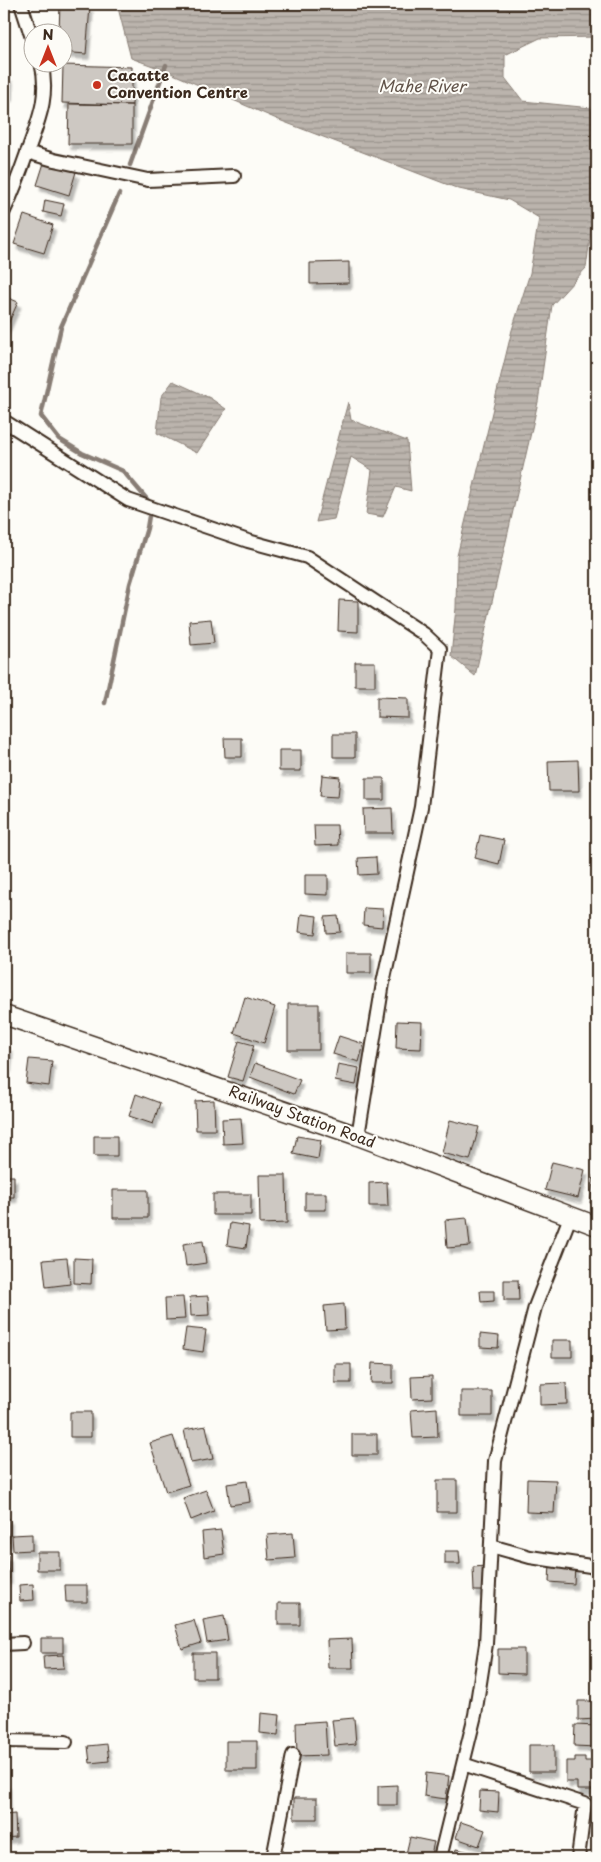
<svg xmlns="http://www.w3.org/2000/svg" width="601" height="1862" font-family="'Playpen Sans',sans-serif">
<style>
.water{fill:url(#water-rules);stroke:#887d74}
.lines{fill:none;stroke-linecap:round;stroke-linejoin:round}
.stream{stroke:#887d74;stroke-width:4.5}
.building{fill:#cdc8c2;stroke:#3b2a1e;filter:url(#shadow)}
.street-casing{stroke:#3b2a1e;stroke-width:16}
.secondary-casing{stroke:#3b2a1e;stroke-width:21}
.street{stroke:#fdfcf7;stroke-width:12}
.secondary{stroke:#fdfcf7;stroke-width:18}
.poi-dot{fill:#c8321e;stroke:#fdfcf7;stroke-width:2}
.labels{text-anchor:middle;stroke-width:4;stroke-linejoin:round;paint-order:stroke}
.poi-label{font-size:15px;font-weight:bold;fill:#3b2a1e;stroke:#fdfcf7;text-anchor:start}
.street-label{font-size:15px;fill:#3b2a1e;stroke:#fdfcf7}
.water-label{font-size:16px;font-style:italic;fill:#615349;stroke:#fdfcf7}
</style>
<defs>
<pattern id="water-rules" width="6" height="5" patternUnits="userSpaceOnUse" patternTransform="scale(1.25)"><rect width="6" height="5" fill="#bbb4ad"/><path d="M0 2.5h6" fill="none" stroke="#99938c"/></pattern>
<filter id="shadow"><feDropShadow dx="3" dy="5.5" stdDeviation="1" flood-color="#0004"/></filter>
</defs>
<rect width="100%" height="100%" fill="#fdfcf7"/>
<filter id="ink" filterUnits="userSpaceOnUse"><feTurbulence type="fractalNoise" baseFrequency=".02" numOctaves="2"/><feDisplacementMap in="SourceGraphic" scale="10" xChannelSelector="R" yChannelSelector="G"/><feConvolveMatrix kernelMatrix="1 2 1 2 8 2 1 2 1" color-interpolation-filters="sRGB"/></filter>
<g filter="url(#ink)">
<!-- water -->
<path class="water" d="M117,4h480v33l-57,1 -35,17v23l18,23 68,7 6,58v22l-11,80 -34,37 -14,97 -63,274 -24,-20 5,-48 1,-52 55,-226 18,-57 9,-55 -30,-18 -50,-11 -180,-69 -115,-50 -33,-12z
M173,381l37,17 16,11 -29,44 -40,-20 4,-36z
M348,402l3,18 56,21 4,50 -15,-4 -13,30 -17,-3 6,-44 -21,-13 -17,62 -18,3z"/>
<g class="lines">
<!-- stream -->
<path class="stream" d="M130,165l36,-100
M105,703l25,-119 17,-56 4,-24 -28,-33 -41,-18 -23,-14 -18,-23 20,-89 58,-133"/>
</g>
<!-- building -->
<path class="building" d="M60,4l30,3 -4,47 -24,-2v-20h-3z
M63,65l69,2v38l-70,-2z
M4,77h6l-1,19h-5z
M69,104l63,1v39h-64z
M44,163l32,9 -7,23 -32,-10z
M45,200l19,4 -3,12 -18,-4z
M24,215l29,10 -9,28 -30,-9z
M349,262v21l-39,1v-21z
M4,296l14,6 -13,29h-1z
M339,600l19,1v31l-20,-1z
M211,619l3,24 -23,2 -2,-24z
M355,662h20v24h-20z
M377,697l31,1v20l-31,-1z
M333,734h22v23h-22z
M224,738h18v19h-17z
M279,750h22v21h-22z
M578,760l1,31h-30l-1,-30z
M322,775l18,2 -2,20 -18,-1z
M366,778h18v22h-18z
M392,808l1,25h-29l-1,-24z
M314,825h23l1,20 -23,1z
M480,835l24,5 -5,24 -24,-6z
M376,857l1,17 -18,1 -1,-17z
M305,875h23v20l-23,-1z
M364,908l19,1 -1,18 -19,-2z
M301,914l16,2 -2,18 -16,-2z
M338,916l2,16 -14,1 -1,-16z
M346,953h25v20h-25z
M245,997l30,10 -11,36 -30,-10z
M288,1004h31v46h-31z
M397,1021l25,1 -1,27 -25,-1z
M339,1036l25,8 -5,18 -26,-8z
M239,1041l15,4 -11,36 -15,-4z
M4,1046l6,1 -2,20h-4z
M29,1059l23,2 -3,25 -23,-3z
M255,1063l45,17 -6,14 -44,-17z
M338,1064l21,4 -3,17 -21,-4z
M136,1094l24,9 -7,21 -24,-8z
M214,1100l1,30h-19l-1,-29z
M241,1118l2,25 -20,1 -1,-25z
M450,1120l29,7 -9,33 -28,-7z
M94,1136h23v20h-23z
M297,1136l24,4 -3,19 -25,-5z
M552,1162l33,8 -7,28 -33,-8z
M259,1175h27l1,48 -27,1z
M594,1175h3v29l-7,-1z
M4,1176h10v21h-10z
M387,1182l1,24h-19v-23z
M113,1190h35v28h-35z
M305,1193h21v17h-21z
M213,1194h38v21h-38z
M467,1218l3,28 -23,2 -2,-28z
M230,1223l19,3 -3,22 -19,-3z
M203,1241l3,22 -20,3 -3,-22z
M67,1258l3,26 -24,3 -3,-27z
M74,1258l18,1 -1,25 -17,-1z
M504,1280h14l1,20h-15z
M480,1291h14v10l-13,1z
M208,1296l1,19 -18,1 -1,-19z
M183,1297l2,22 -19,1 -1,-22z
M344,1304l1,25 -19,1 -2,-24z
M186,1328l20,2 -3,22 -20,-3z
M480,1334l19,2 -1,12 -18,-1z
M552,1340h20v17h-20z
M372,1363l21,1v19h-22z
M335,1364h16v19h-16z
M432,1376v22l-20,1 -1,-22z
M566,1383l1,21 -27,1v-21z
M461,1391h31v25h-31z
M437,1408l1,29 -25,1 -2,-28z
M70,1412h21v25h-21z
M206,1426l7,33 -22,4 -7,-33z
M352,1434h25v21h-25z
M173,1436l16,49 -23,7 -16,-49z
M527,1479l29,1 -2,33 -28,-1z
M437,1480h20v32h-20z
M247,1481l3,21 -20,3 -3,-21z
M206,1490l8,21 -23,9 -8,-22z
M4,1518h5v24h-5z
M221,1530l3,24 -20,3 -2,-25z
M293,1533l2,25 -26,2 -2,-25z
M32,1534v16l-19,1 -1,-16z
M445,1551h14l1,13h-15z
M37,1552h23v18h-23z
M4,1555h4l1,24h-5z
M550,1563l25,2 -1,19 -25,-2z
M486,1566l1,25h-13l-1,-24z
M33,1584l1,16 -14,1 -1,-16z
M65,1585h22v17h-21z
M278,1603h22v22h-22z
M224,1616l4,24 -21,3 -4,-23z
M194,1620l7,23 -19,6 -7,-24z
M41,1638h22v15h-22z
M352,1639l1,29h-25l-1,-28z
M498,1649h26v25l-26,-1z
M193,1653h22v25h-22z
M63,1655l1,13 -20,1 -1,-13z
M578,1701h19v18l-19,1z
M261,1713l19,2 -2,20 -18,-2z
M354,1718l2,26 -21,2 -3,-26z
M325,1721l2,34 -30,1 -1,-33z
M575,1725l22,1v21l-23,-1z
M226,1741h31v29h-31z
M107,1744l2,17 -19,2 -2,-17z
M529,1745h25v27h-25z
M575,1757h10v4h10v29h-18v-8h-11v-21h9z
M426,1773l23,3 -3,23 -22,-3z
M4,1783h3l1,21 -4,1z
M397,1785v20h-19v-19z
M480,1791l19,1 -1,20 -19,-2z
M294,1798h23v21h-23z
M15,1814l1,23 -12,1v-23z
M461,1822l24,8 -6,16 -23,-8z
M410,1837l24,5 -4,16 -24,-4z
M456,1849l19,4 -1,5h-20z"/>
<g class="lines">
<!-- street casing -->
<g class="street-casing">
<path id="street" d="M21,4l11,34
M27,152l27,8 94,20 86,-4
M4,211c9,-19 16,-38 23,-58 11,-32 23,-56 14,-91
M4,421l124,79 120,41 59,16 117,77 16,15 -19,158 -38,176 -25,153
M491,1546l39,11 67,10
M4,1644l19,-1
M4,1741l62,1
M463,1764l122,40 -7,54
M273,1858l20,-103
M440,1858l35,-143 11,-71 9,-183 40,-154 35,-90"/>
</g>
<!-- secondary casing -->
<g class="secondary-casing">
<path id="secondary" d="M4,1015l354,121 239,90"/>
</g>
<!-- street -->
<use href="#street" class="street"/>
<!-- secondary -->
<use href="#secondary" class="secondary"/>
</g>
</g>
<!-- markers -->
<circle class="poi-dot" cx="97" cy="85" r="5"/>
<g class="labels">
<!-- poi labels -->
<g class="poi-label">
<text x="107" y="81">Cacatte<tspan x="107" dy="17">Convention Centre</tspan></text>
</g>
<!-- street labels -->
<g class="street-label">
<text transform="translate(302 1117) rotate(20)" y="5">Railway Station Road</text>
</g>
<!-- water labels -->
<g class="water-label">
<text x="422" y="92">Mahe River</text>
</g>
</g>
<!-- margin -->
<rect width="601" height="1862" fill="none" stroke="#fdfcf7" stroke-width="20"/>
<rect x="10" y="10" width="581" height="1842" fill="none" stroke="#3b2a1e" stroke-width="2" filter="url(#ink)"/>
<!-- north arrow -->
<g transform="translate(48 48)"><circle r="24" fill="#fdfcf7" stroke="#afa8a0"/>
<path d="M0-4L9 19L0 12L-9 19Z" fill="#c8321e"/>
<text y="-8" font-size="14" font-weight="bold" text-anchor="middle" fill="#3b2a1e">N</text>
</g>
</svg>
